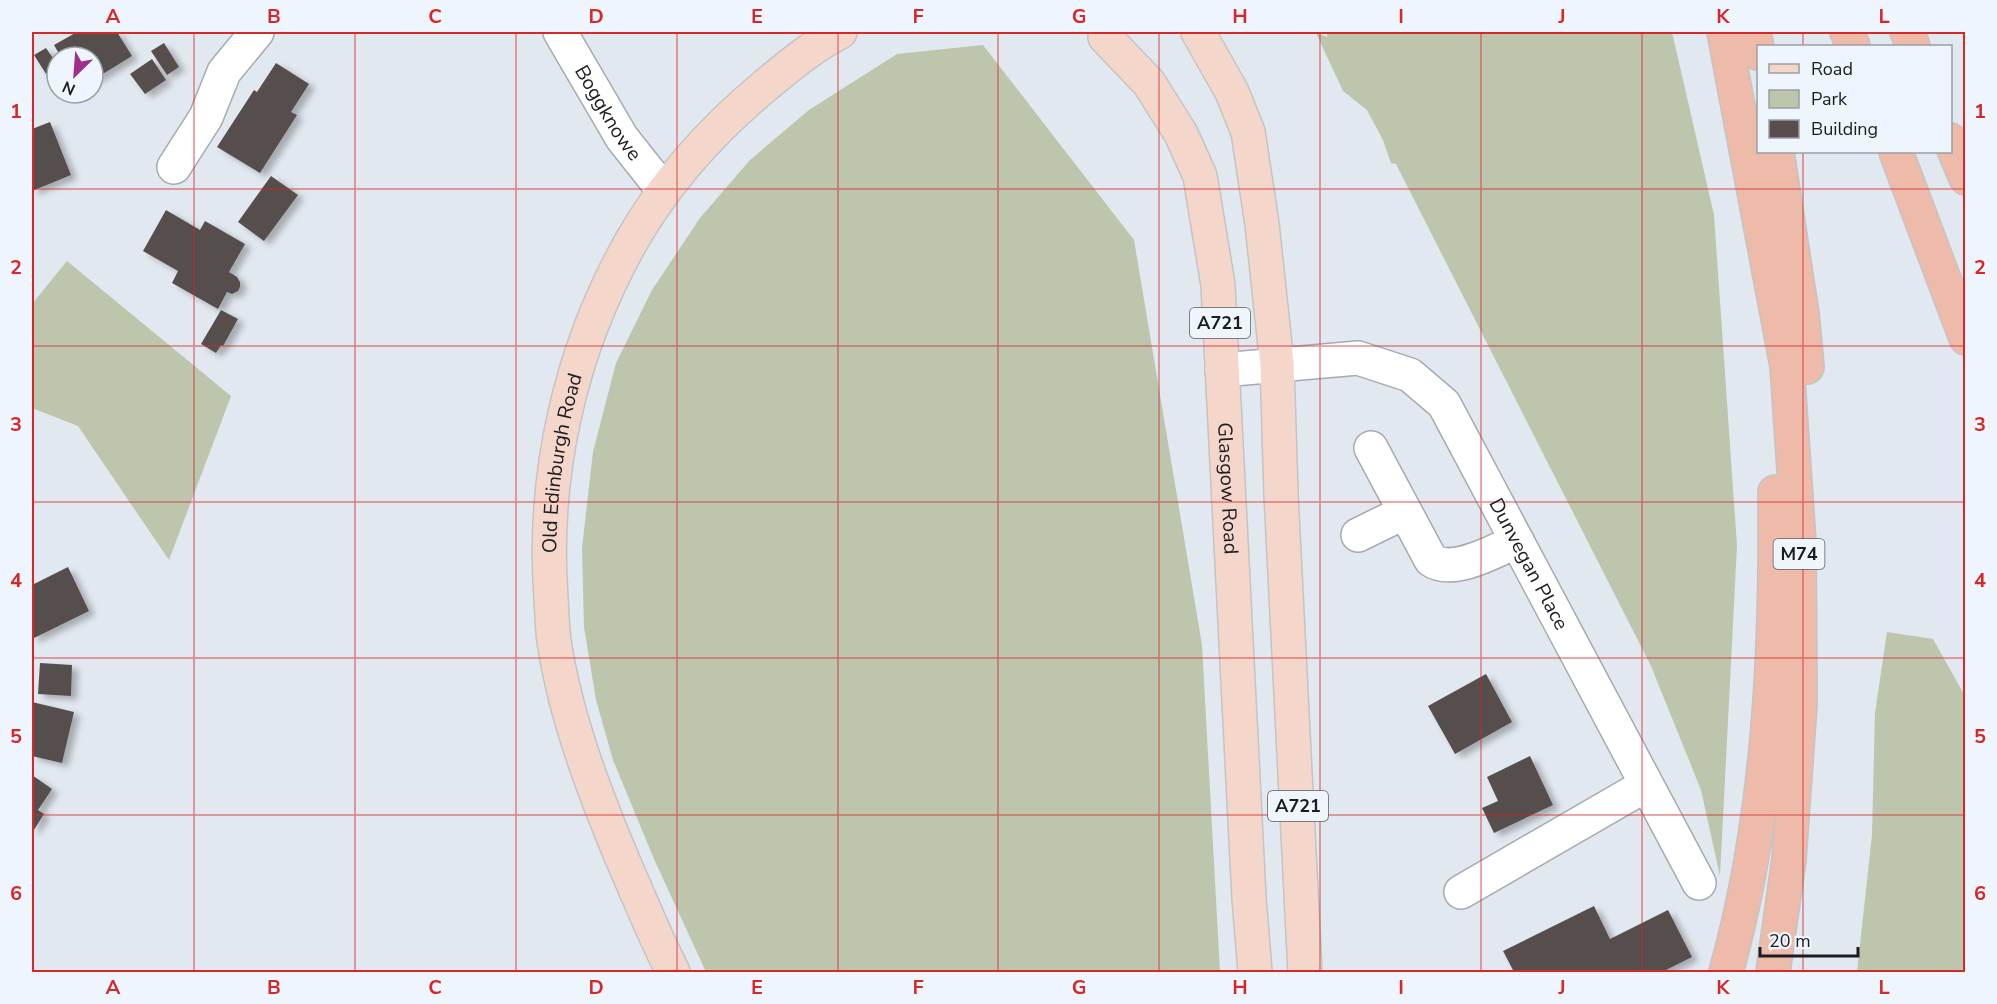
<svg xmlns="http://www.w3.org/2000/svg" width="1997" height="1004" font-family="'Nunito Sans',sans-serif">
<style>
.green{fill:#bdc5ad}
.building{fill:#574e4d;filter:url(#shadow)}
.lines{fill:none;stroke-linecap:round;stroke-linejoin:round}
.minor-casing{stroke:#a4abb1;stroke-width:36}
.major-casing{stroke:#c4c4c5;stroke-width:36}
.highway-casing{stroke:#c4c4c5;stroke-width:36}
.minor{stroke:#fff;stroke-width:33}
.major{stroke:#f5d6cb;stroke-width:33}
.highway{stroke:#eebaa9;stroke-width:33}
.grid{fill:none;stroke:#d62828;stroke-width:1.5;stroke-opacity:0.55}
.labels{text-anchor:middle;stroke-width:6;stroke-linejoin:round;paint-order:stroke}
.shield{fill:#eef5fc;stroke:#5a5e62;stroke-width:1.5}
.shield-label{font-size:18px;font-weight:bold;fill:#1b1d20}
.street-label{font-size:20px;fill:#1b1d20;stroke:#eef5fc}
.neatline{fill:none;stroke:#d62828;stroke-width:2}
.grid-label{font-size:20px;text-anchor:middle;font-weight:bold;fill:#d62828}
</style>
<defs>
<filter id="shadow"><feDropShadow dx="6" dy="4" stdDeviation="3" flood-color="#0004"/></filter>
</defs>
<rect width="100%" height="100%" fill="#e1e8ef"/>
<!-- green -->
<path class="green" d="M1326,32h346l42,183 23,331 -17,330 -19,-86 -50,-124 -255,-502 -5,-1 -8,-23 -16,-30 -24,-19 -27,-58 12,4z
M983,45l151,195 68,405 18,327h-514l-52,-113 -41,-99 -17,-60 -12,-73 -2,-79 11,-96 23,-89 36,-73 48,-72 50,-58 59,-50 88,-56z
M67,261l164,135 -62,164 -91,-134 -46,-18v-104z
M1887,632l46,7 32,57v276h-108l15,-137 3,-122z"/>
<!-- building -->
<path class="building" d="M77,32h40l15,24 -39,24v-23h-32l-7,-12z
M164,43l15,24 -12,8 -16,-24z
M46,48l11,16v7l-9,6 -14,-22z
M152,59l14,21 -21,14 -15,-20z
M276,63l33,21 -18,28 6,3 -37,58 -43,-26 37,-57 3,2z
M50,122l21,53 -39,16v-62z
M271,176l27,19 -34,46 -26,-19z
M166,210l34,20 5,-9 40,23 -16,28 8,5 3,5v5l-2,4 -6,3 -5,-2 -9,17 -46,-26 6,-12 -35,-20z
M221,310l17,9 -15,27 -2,-1 -5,8 -15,-9z
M68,567l21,44 -57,28v-54z
M40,663l32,2 -1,31 -33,-2z
M1486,674l26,48 -57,32 -27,-48z
M32,702l42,10 -12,51 -30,-7z
M1530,756l23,49 -59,28 -12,-25 16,-7 -11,-24z
M32,775l20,14 -14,21 6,4 -12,19z
M1594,906l16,33 58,-29 24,47 -30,15h-148l-11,-21z"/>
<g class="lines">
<!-- minor casing -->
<g class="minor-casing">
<g id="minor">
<path id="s1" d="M560,32l62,106 42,53"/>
<path d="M174,167l32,-50 18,-45 33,-40"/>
<path id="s2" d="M1222,370l136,-12 52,17 34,29 255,479"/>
<path d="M1371,448l60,112c22,15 64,-9 86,-19"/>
<path d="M1358,535l47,-23"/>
<path d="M1461,892l185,-107"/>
</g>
</g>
<!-- major casing -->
<g class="major-casing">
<g id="major">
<path d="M1198,32l34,60 16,40 14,92 15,140 4,130 24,478"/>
<path id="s3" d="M1105,37l44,46 32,51 19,42 18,109 31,613 6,74"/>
<path id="s4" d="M673,972c-17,-33 -31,-68 -46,-102 -31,-73 -61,-150 -73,-229 -2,-14 -2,-29 -3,-43 -9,-123 19,-248 80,-356 34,-60 82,-113 135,-157 23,-19 47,-39 74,-53"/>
</g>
</g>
<!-- highway casing -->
<g class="highway-casing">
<path id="highway" d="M1724,32l63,334 12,177 1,161 -11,155 -16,113
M1754,32l4,21
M1847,32l6,14
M1907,32l6,14
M1950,140l16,38
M1777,152l25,162 5,53
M1896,152l70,186
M1726,972c43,-152 51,-322 49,-480"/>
</g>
<!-- minor -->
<use href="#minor" class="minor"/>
<!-- major -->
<use href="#major" class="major"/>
<!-- highway -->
<use href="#highway" class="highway"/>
</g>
<!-- grid -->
<path class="grid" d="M194,32v940M355,32v940M516,32v940M677,32v940M838,32v940M998,32v940M1159,32v940M1320,32v940M1481,32v940M1642,32v940M1803,32v14M1803,152v820M32,189h1934M32,346h1934M32,502h1934M32,658h1934M32,815h1934"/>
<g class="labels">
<!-- shield labels -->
<g class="shield">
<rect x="1190" y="308" width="60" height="30" rx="4.5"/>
<rect x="1773.5" y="539" width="51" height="30" rx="4.5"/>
<rect x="1268" y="791" width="60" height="30" rx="4.5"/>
</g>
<g class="shield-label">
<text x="1220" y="329">A721</text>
<text x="1799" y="560">M74</text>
<text x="1298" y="812">A721</text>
</g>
<!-- street labels -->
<g class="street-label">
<text dy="7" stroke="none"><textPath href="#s1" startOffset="94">Boggknowe</textPath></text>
<text dy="7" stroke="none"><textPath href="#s4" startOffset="532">Old Edinburgh Road</textPath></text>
<text dy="7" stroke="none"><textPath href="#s3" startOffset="484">Glasgow Road</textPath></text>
<text dy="7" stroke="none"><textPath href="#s2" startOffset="417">Dunvegan Place</textPath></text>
</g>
</g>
<!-- border -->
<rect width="1997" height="1004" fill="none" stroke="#eef5fc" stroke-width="66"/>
<!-- legend -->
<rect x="1757" y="45" width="195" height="108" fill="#eef5fc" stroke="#9a9fa4" stroke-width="1.5"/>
<rect x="1769" y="64" width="30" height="9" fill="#f5d6cb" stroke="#9a9fa4" stroke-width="1.5"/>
<text x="1811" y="75" font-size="18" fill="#1b1d20">Road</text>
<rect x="1769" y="90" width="30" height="18" fill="#bdc5ad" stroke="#9a9fa4" stroke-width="1.5"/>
<text x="1811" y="105" font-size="18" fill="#1b1d20">Park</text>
<rect x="1769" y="120" width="30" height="18" fill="#574e4d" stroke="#9a9fa4" stroke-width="1.5"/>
<text x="1811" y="135" font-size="18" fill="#1b1d20">Building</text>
<!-- north arrow -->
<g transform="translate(75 75) rotate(205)"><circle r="28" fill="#eef5fc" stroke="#9a9fa4" stroke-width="1.5"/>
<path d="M0-4.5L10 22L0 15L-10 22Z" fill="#9e2f8d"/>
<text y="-9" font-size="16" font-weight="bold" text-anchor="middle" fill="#1b1d20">N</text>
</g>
<!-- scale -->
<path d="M1760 947v9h98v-9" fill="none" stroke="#1b1d20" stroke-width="3"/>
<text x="1769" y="947" font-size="18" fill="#1b1d20" stroke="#eef5fc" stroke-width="4.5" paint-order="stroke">20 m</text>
<rect x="33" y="33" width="1931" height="938" class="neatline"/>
<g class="grid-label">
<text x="113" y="23">A</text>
<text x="274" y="23">B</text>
<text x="435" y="23">C</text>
<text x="596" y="23">D</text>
<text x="757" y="23">E</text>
<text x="918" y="23">F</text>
<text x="1079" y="23">G</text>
<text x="1240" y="23">H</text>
<text x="1401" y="23">I</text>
<text x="1562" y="23">J</text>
<text x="1723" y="23">K</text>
<text x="1884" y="23">L</text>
<text x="16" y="118">1</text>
<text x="1980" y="118">1</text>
<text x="16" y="274">2</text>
<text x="1980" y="274">2</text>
<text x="16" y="431">3</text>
<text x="1980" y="431">3</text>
<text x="16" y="587">4</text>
<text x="1980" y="587">4</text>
<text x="16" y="743">5</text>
<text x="1980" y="743">5</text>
<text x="16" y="900">6</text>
<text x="1980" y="900">6</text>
<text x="113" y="994">A</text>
<text x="274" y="994">B</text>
<text x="435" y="994">C</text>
<text x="596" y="994">D</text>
<text x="757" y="994">E</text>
<text x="918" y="994">F</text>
<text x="1079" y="994">G</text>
<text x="1240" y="994">H</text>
<text x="1401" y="994">I</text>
<text x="1562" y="994">J</text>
<text x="1723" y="994">K</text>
<text x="1884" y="994">L</text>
</g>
</svg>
